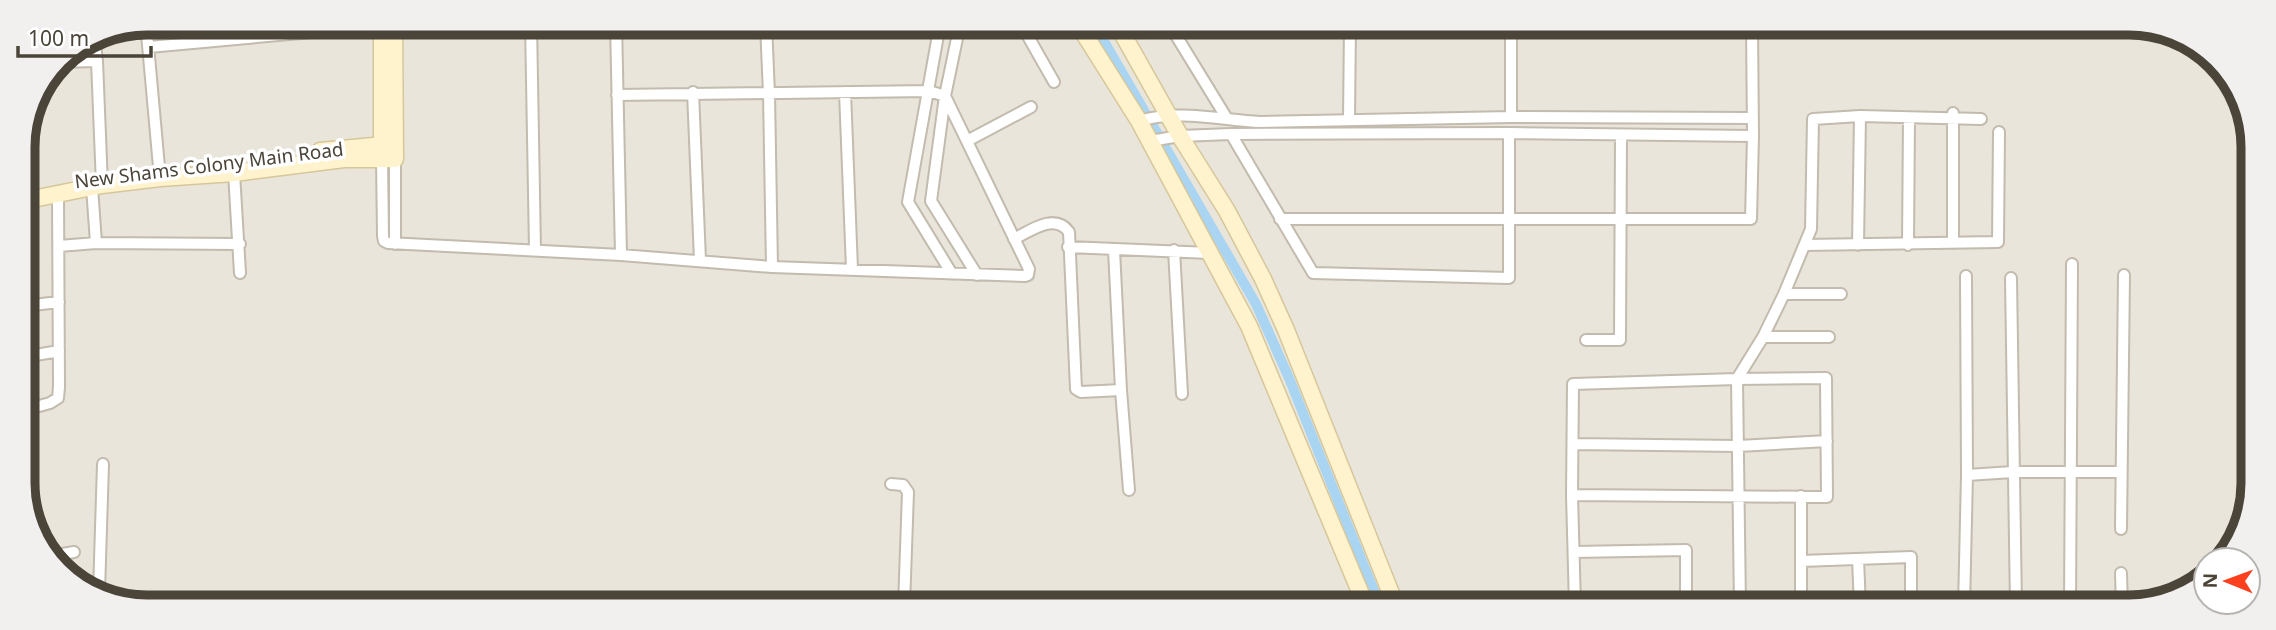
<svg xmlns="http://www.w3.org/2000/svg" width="2276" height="630" font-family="'Noto Sans',sans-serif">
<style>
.residential{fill:#eae5da}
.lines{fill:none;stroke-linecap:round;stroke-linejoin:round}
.canal{stroke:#a9d4f2;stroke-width:10}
.street-casing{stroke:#c2bbae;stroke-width:14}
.secondary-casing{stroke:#d6c79b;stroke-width:19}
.street{stroke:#fff;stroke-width:10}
.secondary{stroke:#fff3cd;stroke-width:16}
.labels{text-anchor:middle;stroke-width:7;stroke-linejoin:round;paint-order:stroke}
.street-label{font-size:19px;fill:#4b4439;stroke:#fff}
.rim{fill:none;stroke:#4b4439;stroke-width:9}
</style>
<rect width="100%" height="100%" fill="#f6f3ec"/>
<!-- residential -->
<path class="residential" d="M147,23l2007,2 63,34 34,63v386l-31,52h-14v19l-69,28 -2015,-2 -63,-34 -34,-63 -2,-369 36,-80 41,-27z"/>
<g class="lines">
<!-- canal -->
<path class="canal" d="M1094,24l162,280 33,74 91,228"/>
<!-- street casing -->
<g class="street-casing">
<path id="street" d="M146,23l14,155
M531,23l4,227
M616,23l5,232
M766,24l3,70 3,173
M940,24l-32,178 44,72
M960,24l-15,72 -14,105 46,74
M1021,24l33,58
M1169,24l57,93
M1171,28l581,2
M1511,29v88
M94,36l3,25 5,124
M149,47l163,-15 2,-9
M58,62l39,-1
M693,92l7,168
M845,92l7,177
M1349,119l1,-95
M1139,121c39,-12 82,-1 121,1l251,-5 242,1
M1231,134l82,139 196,5v-145
M967,141l64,-34
M1150,141l30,-5 51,-2 278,-1 244,3 -1,-111
M382,159l1,77 1,5 4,2 233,12 151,12 253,9 3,-1 1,-6 -84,-173 -16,-5 -312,4
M234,173l6,100
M92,187l4,56
M1280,219h471l2,-83
M1014,239c16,-8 41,-27 55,-7l7,157 5,3 40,-2
M1953,243v-130
M395,244v-85
M1805,245l193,-3 1,-110
M1858,245l2,-129
M1908,245l1,-127
M59,246l37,-3 144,1
M1068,247l142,6
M1114,250l7,140 8,100
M1174,250l8,144
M2011,278l5,329
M1784,294h57
M24,306l35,-4
M1763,337h66
M1586,340h34l1,-204
M24,357l35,-6
M32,409v111
M25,410l25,-7 8,-5 1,-11 -1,-193
M1573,444l165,2 89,-5
M1967,475l46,-3h108
M891,484l12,1 5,7 -4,114
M1572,495l255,2 -1,-119 -89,1 -164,5 -1,111 3,111
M2121,529l3,-254
M2226,550v-1
M1574,552l112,-2v57
M51,556l23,-4
M1858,559l2,48
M1801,561l110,-4v50
M2121,573l1,34
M99,592l4,-128
M1740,607l-3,-228 26,-42 21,-43 27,-65 2,-110 47,-3 121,3
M1801,607v-111
M1964,607l3,-132 -1,-199
M2070,607l2,-343"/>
</g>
<!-- secondary casing -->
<g class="secondary-casing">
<path id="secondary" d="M382,23v130
M1078,24l61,97 110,205 117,280
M1117,24l63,112 47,75 36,68 23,51 110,276
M320,151l75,-7
M23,201l79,-16 58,-7 74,-5 110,-14h51l-1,-136"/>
</g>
<!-- street -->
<use href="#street" class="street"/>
<!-- secondary -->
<use href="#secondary" class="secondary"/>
</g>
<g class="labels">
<!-- street labels -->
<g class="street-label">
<text transform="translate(209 165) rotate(-7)" y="7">New Shams Colony Main Road</text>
</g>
</g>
<!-- crop -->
<path d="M0 0H2276V630H0ZM147 35H2129A112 112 0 0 1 2241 147V483A112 112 0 0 1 2129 595H147A112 112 0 0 1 35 483V147A112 112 0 0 1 147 35Z" fill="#f1f0ef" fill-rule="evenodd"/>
<path class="rim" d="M147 35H2129A112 112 0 0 1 2241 147V483A112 112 0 0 1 2129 595H147A112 112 0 0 1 35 483V147A112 112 0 0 1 147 35Z"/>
<!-- north arrow -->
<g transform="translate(2227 581) rotate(271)"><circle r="33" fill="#ffffff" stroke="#b7b4b0" stroke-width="2"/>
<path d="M0-5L12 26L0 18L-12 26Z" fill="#fc3f1d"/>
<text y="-10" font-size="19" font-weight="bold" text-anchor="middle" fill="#4b4439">N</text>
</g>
<!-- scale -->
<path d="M18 46v10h133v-10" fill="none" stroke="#4b4439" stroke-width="3.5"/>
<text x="28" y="46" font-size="21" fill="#4b4439" stroke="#ffffff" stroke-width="5" paint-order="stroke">100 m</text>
</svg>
